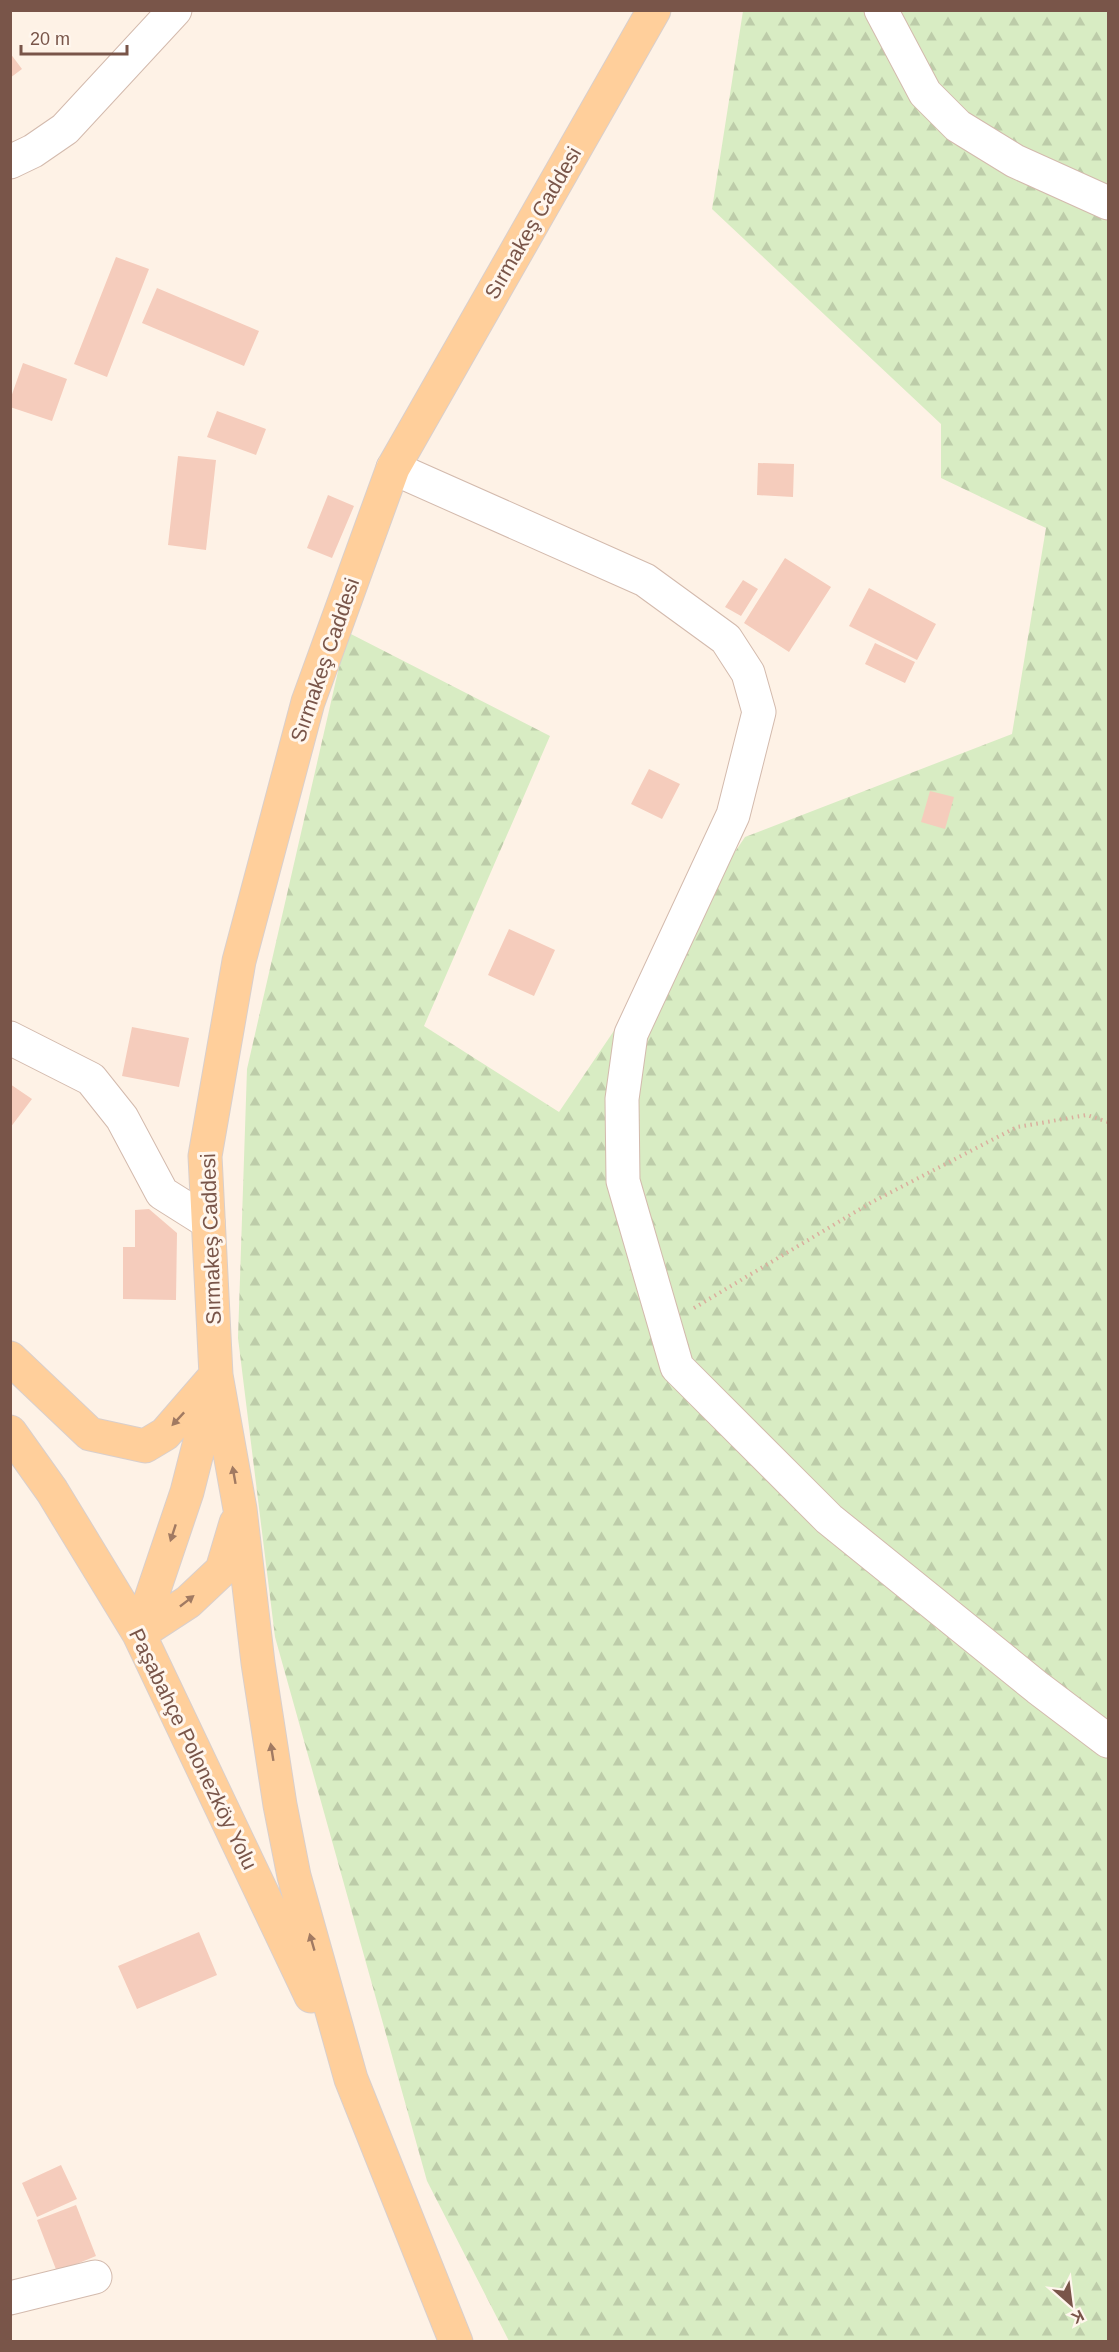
<svg xmlns="http://www.w3.org/2000/svg" width="1119" height="2352" font-family="Helvetica,sans-serif">
<style>
.forest{fill:url(#forest-firs)}
.building{fill:#f5ccbc}
.lines{fill:none;stroke-linecap:round;stroke-linejoin:round}
.minor-casing{stroke:#d3baad;stroke-width:35}
.major-casing{stroke:#d9cfcc;stroke-width:35}
.path{stroke:#daaf9e;stroke-width:4;stroke-dasharray:1.5 4.5;stroke-linecap:butt}
.minor{stroke:#fff;stroke-width:33}
.major{stroke:#ffcf9b;stroke-width:33}
.oneway{fill:#a17a62}
.labels{text-anchor:middle;stroke-width:6;stroke-linejoin:round;paint-order:stroke}
.street-label{font-size:21px;fill:#795549;stroke:#fff6ed}
</style>
<defs>
<pattern id="forest-firs" width="22" height="20" patternUnits="userSpaceOnUse" patternTransform="scale(1.5)"><rect width="22" height="20" fill="#d8ecc3"/><path d="M5 1l3.5 6h-7zM16 11l3.5 6h-7z" fill="#bdcca9"/></pattern>
</defs>
<rect width="100%" height="100%" fill="#fef2e6"/>
<!-- forest -->
<path class="forest" d="M743,11h365v2330h-599l-82,-160 -152,-544 -37,-299 9,-269 100,-437 203,104 -126,290 135,86 186,-275 267,-103 34,-206 -105,-50v-54l-229,-215z"/>
<!-- building -->
<path class="building" d="M10,53l12,16 -12,9z
M116,257l33,12 -42,108 -33,-13z
M157,288l102,43 -15,35 -102,-43z
M23,363l44,16 -15,42 -42,-14v-7z
M217,411l49,18 -10,26 -49,-18z
M178,456l38,4 -10,90 -38,-5z
M758,463l36,1 -1,33 -36,-2z
M328,495l26,11 -22,52 -25,-10z
M785,558l46,29 -42,65 -45,-29z
M743,580l15,9 -17,27 -16,-9z
M869,588l67,36 -19,36 -68,-34z
M875,643l40,19 -10,21 -40,-19z
M649,769l31,15 -18,35 -31,-15z
M930,791l24,6 -9,32 -24,-7z
M509,929l46,21 -21,46 -46,-21z
M132,1027l57,11 -10,49 -57,-11z
M10,1084l22,15 -22,29z
M149,1209l28,24 -1,67 -53,-1v-52h12v-37z
M199,1932l18,43 -80,34 -19,-43z
M61,2165l16,34 -40,18 -15,-34z
M76,2205l20,51 -39,16 -20,-52z"/>
<g class="lines">
<!-- minor casing -->
<g class="minor-casing">
<path id="minor" d="M881,10l44,83 33,33 57,35 93,42
M10,162l23,-11 32,-22 110,-119
M393,468l252,112 81,59 22,34 11,39 -26,103 -102,219 -9,65 1,82 54,186 152,152 209,169 70,53
M10,1038l81,41 31,39 40,75 46,29
M10,2298l85,-21"/>
</g>
<!-- major casing -->
<g class="major-casing">
<path id="major" d="M10,1358l80,76 55,12 20,-12 46,-53
M10,1432l42,59 87,143 172,362
M139,1634l48,-142 27,-106
M139,1634l49,-32 34,-32 14,-47
M456,2342l-105,-263 -57,-203 -14,-71 -22,-142 -18,-154 -24,-134 -11,-219 34,-195 69,-259 85,-234 261,-458"/>
</g>
<!-- path -->
<path class="path" d="M694,1308l178,-106 145,-75 70,-12 21,7"/>
<!-- minor -->
<use href="#minor" class="minor"/>
<!-- major -->
<use href="#major" class="major"/>
</g>
<!-- one-way arrows -->
<defs><path id="oneway-solid" d="M-6-.8H1V-3.2L6.5 0L1 3.2V.8H-6Z" transform="scale(1.5)"/></defs>
<g class="oneway">
<use href="#oneway-solid" transform="translate(178 1419) rotate(133)"/>
<use href="#oneway-solid" transform="translate(234 1475) rotate(-100)"/>
<use href="#oneway-solid" transform="translate(173 1533) rotate(108)"/>
<use href="#oneway-solid" transform="translate(187 1601) rotate(-38)"/>
<use href="#oneway-solid" transform="translate(272 1752) rotate(-99)"/>
<use href="#oneway-solid" transform="translate(312 1942) rotate(-106)"/>
</g>
<g class="labels">
<!-- street labels -->
<g class="street-label">
<text transform="translate(533 223) rotate(-60)" y="7">Sırmakeş Caddesi</text>
<text transform="translate(325 660) rotate(-71)" y="7">Sırmakeş Caddesi</text>
<text transform="translate(211 1239) rotate(-92)" y="7">Sırmakeş Caddesi</text>
<text transform="translate(193 1749) rotate(64)" y="7">Paşabahçe Polonezköy Yolu</text>
</g>
</g>
<!-- border -->
<rect width="1119" height="2352" fill="none" stroke="#795549" stroke-width="24"/>
<!-- north arrow -->
<g transform="translate(1071 2304) rotate(152)" stroke="#fff6ed" stroke-width="4.5" paint-order="stroke">
<path d="M0-4.5L10 22L0 15L-10 22Z" fill="#795549"/>
<text y="-9" font-size="16" font-weight="bold" text-anchor="middle" fill="#795549">K</text>
</g>
<!-- scale -->
<path d="M21 45v9h106v-9" fill="none" stroke="#795549" stroke-width="3"/>
<text x="30" y="45" font-size="18" fill="#795549" stroke="#fff6ed" stroke-width="4.5" paint-order="stroke">20 m</text>
</svg>
